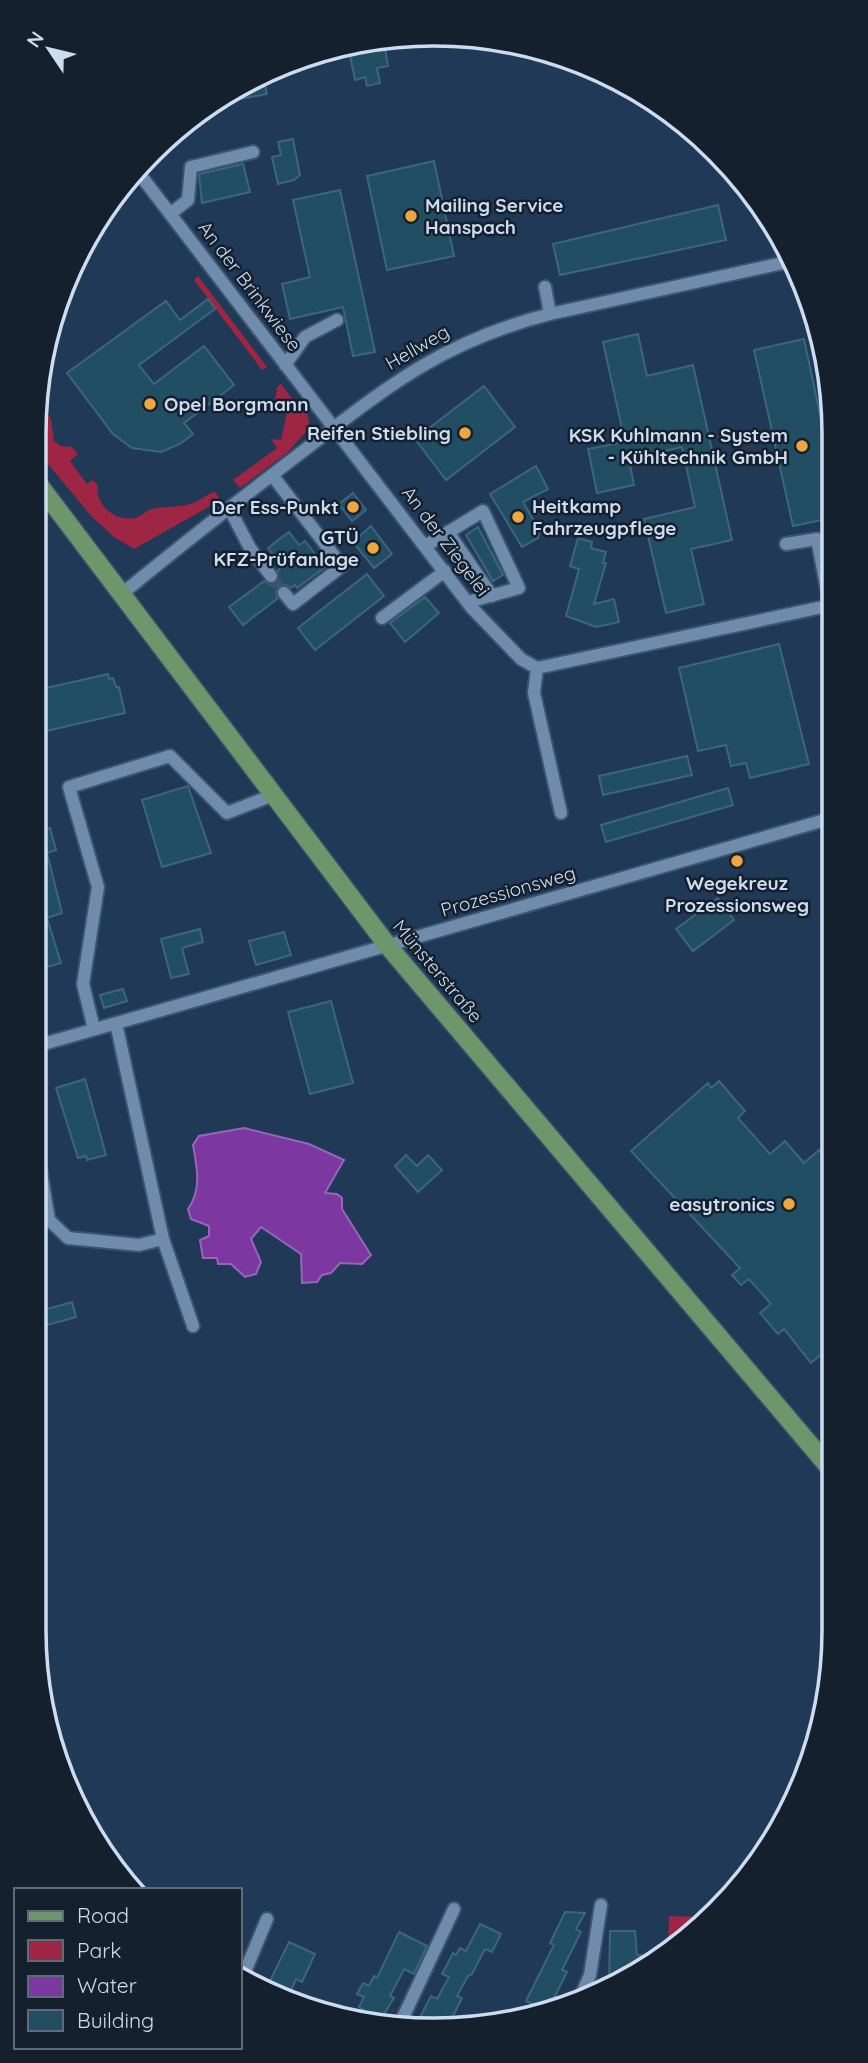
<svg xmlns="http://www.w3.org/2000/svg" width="868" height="2063" font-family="Quicksand,sans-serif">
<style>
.green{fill:#9f2544}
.water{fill:#7c37a1;stroke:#9468b8;stroke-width:2}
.building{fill:#214e63;stroke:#3b677d;stroke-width:2}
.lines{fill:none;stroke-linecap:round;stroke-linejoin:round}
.minor-tunnel{stroke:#39516d;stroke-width:12;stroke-dasharray:12 6;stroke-linecap:butt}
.minor-casing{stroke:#3d556c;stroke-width:16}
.major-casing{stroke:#3d556c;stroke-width:21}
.minor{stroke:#6f8cad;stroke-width:12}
.major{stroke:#6e966b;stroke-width:18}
.poi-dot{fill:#f0a63f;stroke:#14202d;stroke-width:2.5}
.labels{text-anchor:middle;stroke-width:5;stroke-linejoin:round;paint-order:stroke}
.poi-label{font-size:19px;font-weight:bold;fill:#cddcee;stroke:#14202d;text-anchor:end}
.street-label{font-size:19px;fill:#cddcee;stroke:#14202d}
.rim{fill:none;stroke:#cddcee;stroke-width:3.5}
</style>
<rect width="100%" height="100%" fill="#1f3956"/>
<!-- green -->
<path class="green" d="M198,276l69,91 -5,3 -68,-90z
M281,384l19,25 6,-3 4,21 -22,25 -48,36 -7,-8 44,-32 -6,-9 10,1 6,-29 -13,-2 3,-22z
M44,410l7,9 3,22 7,5 11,1 6,7 -8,7 17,23 6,-4 5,6c-4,20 21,38 40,31 6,-3 8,-7 14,-8 33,-6 30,3 62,-18l7,9 -87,49 -20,-12 -22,-20 -59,-71 3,-30z
M669,1916l33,1 -34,30z"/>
<!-- water -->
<path class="water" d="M244,1128l65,16 35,16 -19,33 12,1 5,4v11l29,46 -9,9 -22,-1 -9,10 -9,2 -5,7 -15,1 -1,-29 -40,-27 -10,12 10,23 -5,12 -11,3 -14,-13h-13l-1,-6h-14l-3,-18 9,-4v-10l-18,-7 -3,-10c14,-19 9,-42 5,-64l6,-9z"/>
<!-- building -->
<path class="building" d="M372,44l1,7 12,-2 3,17 -11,2 3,15 -13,3 -2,-9 -10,3 -6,-30z
M262,73l5,21 -48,9 37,-28z
M293,139l7,36 -6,5 -16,4 -6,-27 9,-2 -3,-13z
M434,161l20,95 -67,14 -20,-94z
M243,164l7,28 -48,11 -3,-29z
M340,190l35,162 -22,4 -10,-49 -53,12 -8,-35 28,-7 -17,-77z
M718,205l8,35 -166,35 -7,-31z
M208,299l7,10 -76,56 15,19 50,-38 30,39 -50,38 9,11 -13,10 -19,8 -29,-4 -19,-14 -46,-61 99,-72 14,19z
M638,334l9,42 46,-11 39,175 -41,9 13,55 -38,9 -22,-94 51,-12 -13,-60 -53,12 5,26 -37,8 -9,-44 37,-7 -22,-100z
M804,339l19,89 8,-2 1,92 -39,8 -39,-176z
M484,386l31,41 -69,53 -31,-41z
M536,466l12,23 -25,13 17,29 -2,7 -16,9 -32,-53z
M353,493l13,17 -14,11 -13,-17z
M371,526l21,28 -18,14 -21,-26z
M478,527l25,48 -10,6 -27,-46z
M289,532l10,13 6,-4 20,26 -28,21 -2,-3 -4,3 -5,-3 -7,1 -3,5 1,8 -34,26 -14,-18 35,-26 7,4 6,-2 1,-13 4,-3 -14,-19z
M578,538l14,4 -1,6 15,4 -3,11h3l-12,41 20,-5 5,23 -23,5 -30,-11 13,-47 -9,-3z
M367,574l17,22 -69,54 -17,-22z
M425,597l14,16 -34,29 -15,-19z
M779,644l30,120 -59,14 -4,-15 -15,3 -5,-21 -28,6 -19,-83z
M108,674l1,5 4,-1 3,9h3l6,26 -92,21v-43z
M687,756l5,19 -89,20 -4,-19z
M188,786l23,67 -49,14 -20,-67z
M728,788l5,17 -127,37 -5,-17z
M50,828l6,22 -9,3 15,60 -15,5 14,45 -28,8v-138z
M718,898l16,22 -41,31 -17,-22z
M200,929l3,13 -21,6 7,26 -18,4 -10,-39z
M284,932l7,23 -35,10 -7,-24z
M123,989l4,12 -23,7 -4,-13z
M331,1001l22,82 -43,11 -22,-82z
M85,1079l21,76 -19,5 -1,-4 -8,2 -22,-70z
M719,1081l26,30 -7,7 32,36 15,-13 19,22 15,-13 14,17 1,176 -23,20 -27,-34 -6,5 -18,-21 11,-9 -22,-25 -8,6 -9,-10 8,-7 -109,-117 77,-68 3,5z
M406,1155l11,11 11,-11 14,15 -24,22 -23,-26z
M72,1302l4,15 -43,12v-16z
M565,1912l20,1 -9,16 5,3 -19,38 5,2 -18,36 -25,10 7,-15 -5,-2 28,-56 -4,-2z
M480,1924l21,10 -9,18 -7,-3 -13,25 -4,2 -11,20 5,2 -13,26 -33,1 15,-29 6,3 12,-22 -7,-3 11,-21 3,2 4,-7 6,3z
M610,1931h25l2,24 11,1 -1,9 -12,11 -26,10z
M399,1932l28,14 -13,28 -10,-5 -14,27 4,2 -17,27 -17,-6 4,-9 -5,-3 5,-10 -7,-3 6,-11 6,3 5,-10 3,2z
M289,1942l26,12 -13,28 -6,-3 -7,16 -22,-8z"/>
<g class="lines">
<!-- minor-tunnel -->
<path class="minor-tunnel" d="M271,576l13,17"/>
<!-- minor casing -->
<g class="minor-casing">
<path id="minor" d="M135,168l336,439 50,52 16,9 295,-63
M170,214l18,-14 3,-33 62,-15
M545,287l5,27
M285,365l20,-28 32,-17
M272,475l70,91 -49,38 -9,-11
M229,508l21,40 21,28
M448,532l44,64
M786,544l31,-5 13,66
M427,545l56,-34 36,77 -51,14
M123,593c57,-47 116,-93 175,-138 88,-67 142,-113 252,-141l242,-53
M382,618l63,-47
M537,668l-3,25 27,120
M94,1029l-11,-45 15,-97 -29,-100 101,-31 57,57 46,-18
M33,1047l799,-229
M33,1125l16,95 19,18 71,7 24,-6 -47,-216
M163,1239l30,87
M242,1979l25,-60
M581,1996l9,-21 11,-70
M399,2026l55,-117"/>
</g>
<!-- major casing -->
<g class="major-casing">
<path id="major" d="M33,477l355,469 446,527"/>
</g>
<!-- minor -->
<use href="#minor" class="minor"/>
<!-- major -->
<use href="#major" class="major"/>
</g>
<!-- markers -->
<g class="poi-dot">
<circle cx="411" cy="216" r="7"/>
<circle cx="150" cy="404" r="7"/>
<circle cx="465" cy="433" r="7"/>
<circle cx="802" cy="446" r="7"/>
<circle cx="353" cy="507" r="7"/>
<circle cx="518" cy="517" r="7"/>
<circle cx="373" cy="548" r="7"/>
<circle cx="737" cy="861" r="7"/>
<circle cx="789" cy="1204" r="7"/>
</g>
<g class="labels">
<!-- poi labels -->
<g class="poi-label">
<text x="425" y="212" text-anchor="start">Mailing Service<tspan x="425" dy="22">Hanspach</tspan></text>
<text x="164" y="411" text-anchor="start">Opel Borgmann</text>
<text x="451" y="440">Reifen Stiebling</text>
<text x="788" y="442">KSK Kuhlmann - System<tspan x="788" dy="22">- Kühltechnik GmbH</tspan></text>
<text x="532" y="513" text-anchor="start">Heitkamp<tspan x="532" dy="22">Fahrzeugpflege</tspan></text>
<text x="339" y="514">Der Ess-Punkt</text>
<text x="359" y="544">GTÜ<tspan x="359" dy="22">KFZ-Prüfanlage</tspan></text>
<text x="737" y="890" text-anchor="middle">Wegekreuz<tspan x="737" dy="22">Prozessionsweg</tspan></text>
<text x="775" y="1211">easytronics</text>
</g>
<!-- street labels -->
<g class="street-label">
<text transform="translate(250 286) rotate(53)" y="7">An der Brinkwiese</text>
<text transform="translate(417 347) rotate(-30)" y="7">Hellweg</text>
<text transform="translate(446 541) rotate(53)" y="7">An der Ziegelei</text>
<text transform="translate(508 891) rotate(-16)" y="7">Prozessionsweg</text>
<text transform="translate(438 971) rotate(50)" y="7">Münsterstraße</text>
</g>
</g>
<!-- crop -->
<path d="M0 0H868V2063H0ZM434 46H434A388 388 0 0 1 822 434V1630A388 388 0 0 1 434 2018H434A388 388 0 0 1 46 1630V434A388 388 0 0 1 434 46Z" fill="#14202d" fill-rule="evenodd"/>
<path class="rim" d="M434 46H434A388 388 0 0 1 822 434V1630A388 388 0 0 1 434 2018H434A388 388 0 0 1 46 1630V434A388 388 0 0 1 434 46Z"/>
<!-- legend -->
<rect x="14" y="1888" width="228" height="161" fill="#14202d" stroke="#5e6b7a" stroke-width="2"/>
<rect x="28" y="1911" width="35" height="10" fill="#6e966b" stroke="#5e6b7a" stroke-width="2"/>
<text x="77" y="1923" font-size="21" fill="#cddcee">Road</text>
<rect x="28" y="1940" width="35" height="21" fill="#9f2544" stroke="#5e6b7a" stroke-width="2"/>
<text x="77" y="1958" font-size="21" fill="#cddcee">Park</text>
<rect x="28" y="1976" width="35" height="21" fill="#7c37a1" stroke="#5e6b7a" stroke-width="2"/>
<text x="77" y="1993" font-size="21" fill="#cddcee">Water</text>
<rect x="28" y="2010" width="35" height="21" fill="#214e63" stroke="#5e6b7a" stroke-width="2"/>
<text x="77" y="2028" font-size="21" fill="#cddcee">Building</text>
<!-- north arrow -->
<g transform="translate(49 49) rotate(305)" stroke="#14202d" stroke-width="5" paint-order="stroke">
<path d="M0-5L12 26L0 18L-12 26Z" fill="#cddcee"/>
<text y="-10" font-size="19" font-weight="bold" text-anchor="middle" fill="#cddcee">N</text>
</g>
</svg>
